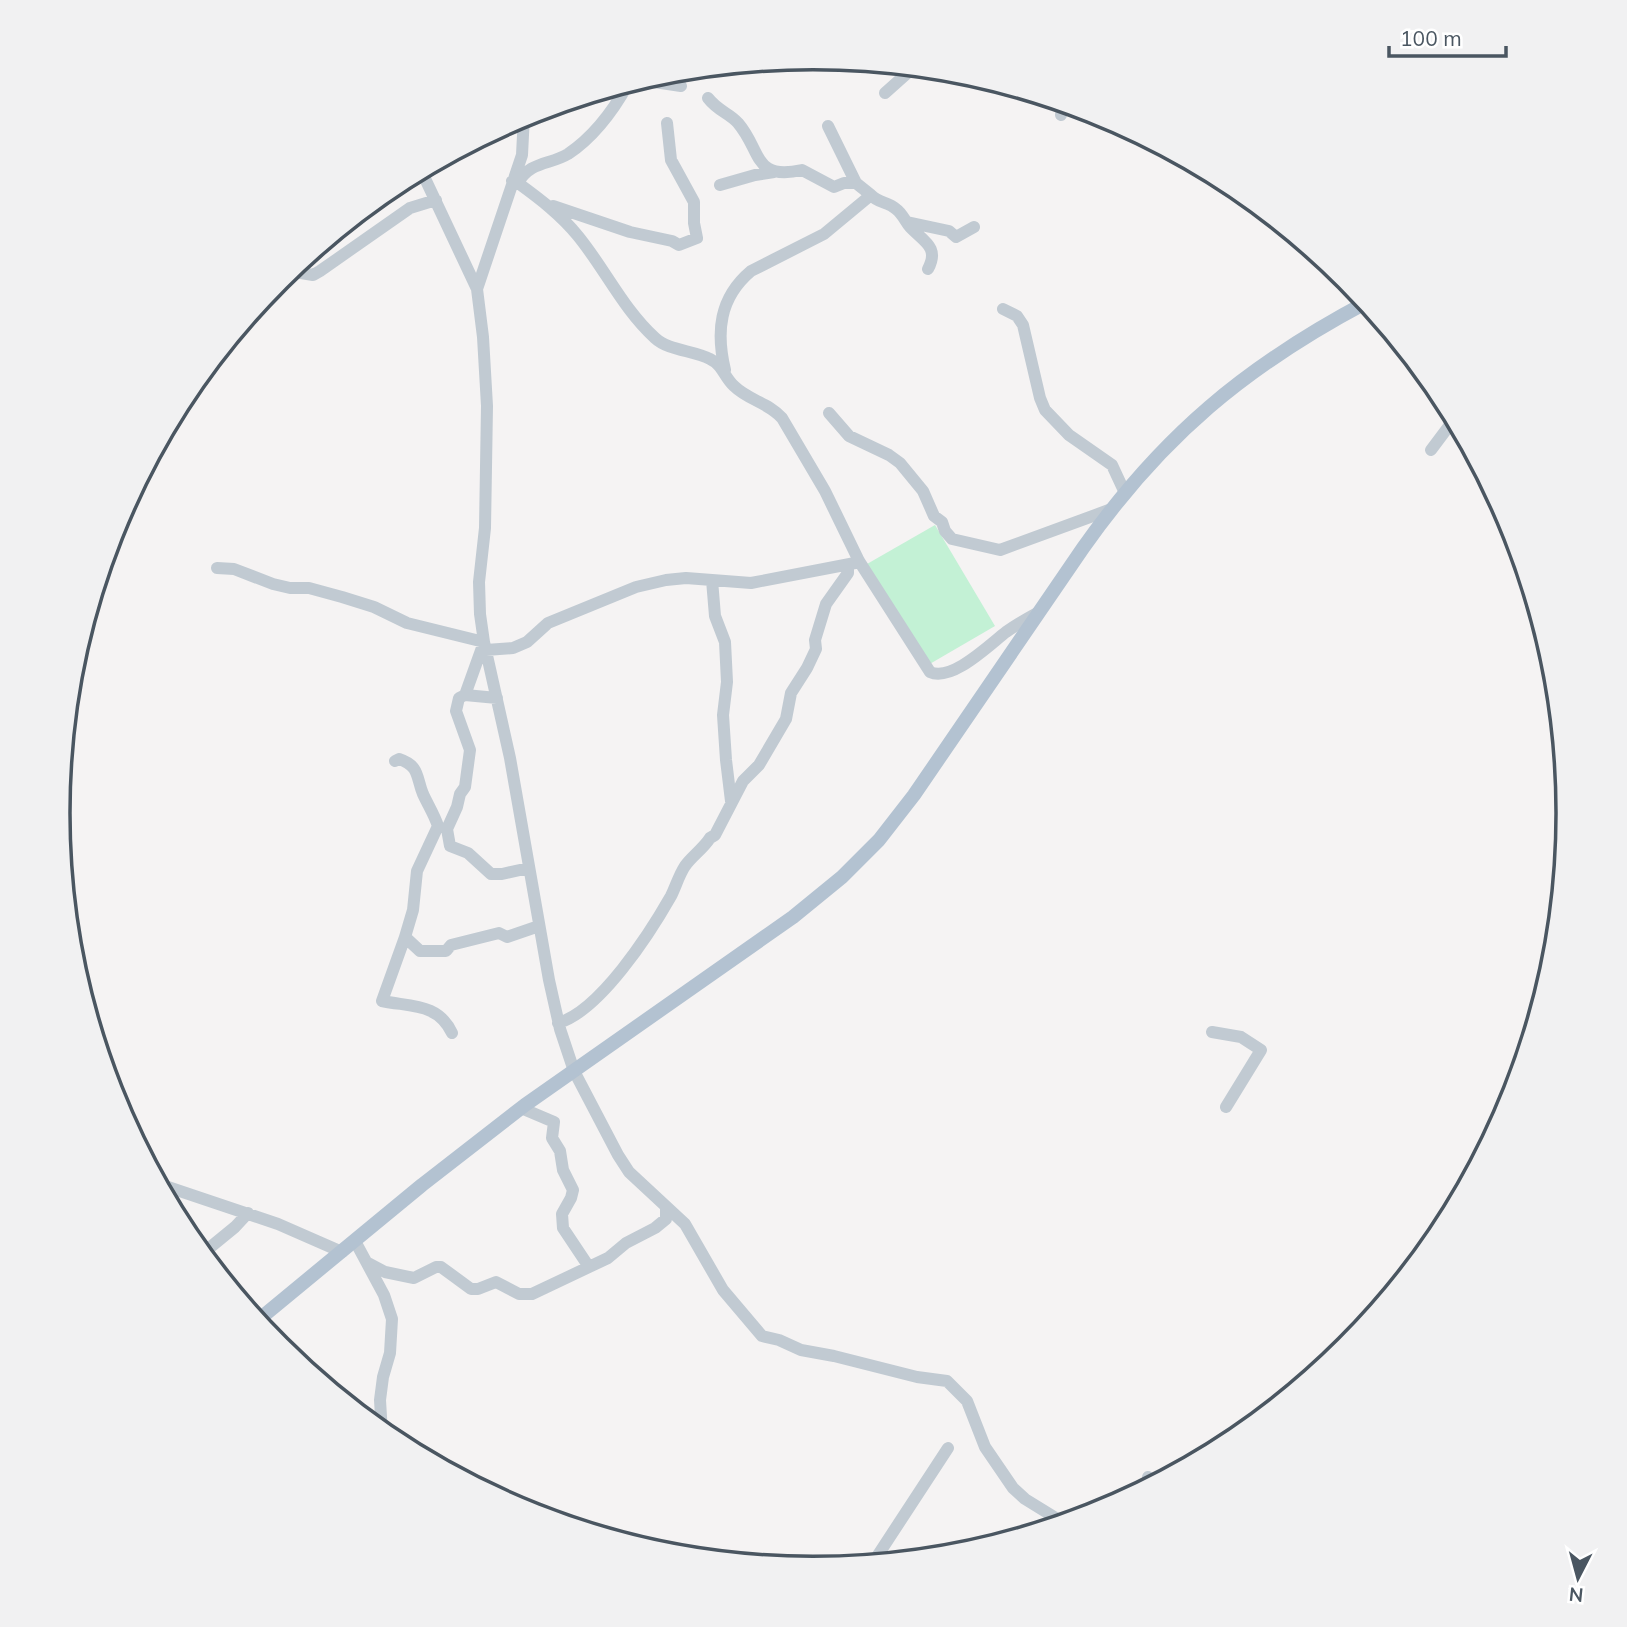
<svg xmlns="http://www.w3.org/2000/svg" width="1627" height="1627" font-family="Mulish,sans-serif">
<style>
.green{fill:#c3f1d5}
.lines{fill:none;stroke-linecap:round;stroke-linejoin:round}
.minor{stroke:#c1cad2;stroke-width:12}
.major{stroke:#b3c2d1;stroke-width:14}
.rim{fill:none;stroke:#4a5661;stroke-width:3.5}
</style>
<rect width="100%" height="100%" fill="#f5f3f3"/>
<!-- green -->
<path class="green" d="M935,525l60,101 -67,39 -61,-101z"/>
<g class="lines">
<!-- minor -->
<path class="minor" d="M641,80l40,6
M885,93l28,-25
M708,98c10,13 21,15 30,25 24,28 15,58 64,47l32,17 10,-4h12
M1061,115l2,-12
M421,170l56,119 6,48 4,69 -2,122 -6,54 1,32 4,28 26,116 39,222 11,49 14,42 44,84 11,17 56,52 38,66 39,46 17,4 22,10 33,6 83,21 30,4 20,20 18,46 28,41 12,11 39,24
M512,181l6,2c22,16 43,32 60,53 27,33 45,73 77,102 14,13 38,12 55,21 13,6 14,18 24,27 14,14 35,17 48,32l43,73 34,70 71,111c22,10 59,-27 76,-40 10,-7 22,-14 33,-20
M518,183c12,-22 32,-18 50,-29 27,-18 45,-43 60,-70
M720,185l35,-10 19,-3
M871,195c7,8 17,7 25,14 6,4 9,12 14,18 13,14 30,20 18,42
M553,206l77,26 42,9 7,4 18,-7 -3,-15v-21l-23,-42 -4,-37
M907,222l42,9 7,6 18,-10
M289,271l24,4 7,-4 90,-63 26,-8
M477,289l45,-134 2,-40
M1003,309l14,7 6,9 17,73 5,12 24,25 43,30 13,28
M725,370c-9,-38 -6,-72 26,-99l73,-37 47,-39 -15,-12 -28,-57
M829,413l20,23 40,19 11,8 23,28 11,25 8,6 3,9 7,8 48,11 109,-40
M1431,450l24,-32
M217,568l17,1 39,15 17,4h19l33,9 32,10 33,16 77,19 -19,53
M712,580l3,36 10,26 2,40 -4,33 3,45 5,41
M486,650l27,-2 14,-6 21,-19 88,-36 30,-7 20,-2 65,5 104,-20
M497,698l-32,-3 -6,3 -3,13 14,39 -5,37 -5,7 -3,13 -10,22 3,17 18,7 23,21h11l27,-6
M395,761l4,-2c21,7 17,18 24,35 5,11 11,20 15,32l-21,45 -4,39 -8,27 15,14h26l5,-6 48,-12 8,4 32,-11
M405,937l-23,64c29,6 56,2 70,32
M558,1023c42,-12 92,-90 113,-127 5,-10 8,-21 14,-30 7,-10 18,-17 25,-28l5,-3 28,-54 16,-16 27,-46 5,-26 16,-25 9,-19 -1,-9 11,-36 22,-31v-7
M1212,1032l29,5 20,13 -35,57
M521,1108l33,14 -2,16 8,13 3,19 10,20 -2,8 -9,16 1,14 26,39
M159,1184l119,40 64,28
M355,1241l29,54 8,24 -2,34 -7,24 -3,23 2,33
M202,1254l33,-27 13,-14
M368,1263l17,9 29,6 22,-11h5l30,22h7l18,-7 23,12h13l76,-36 18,-15 29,-15 11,-9v-10
M1148,1477l8,6
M876,1563l2,-8 70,-107"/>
<!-- major -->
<path class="major" d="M257,1321l165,-136 103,-80 268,-188 49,-40 37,-37 35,-45 169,-247c79,-112 163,-182 284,-246"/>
</g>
<!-- crop -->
<path d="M0 0H1627V1627H0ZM70 813a743 743 0 1 1 1486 0a743 743 0 1 1-1486 0Z" fill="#f1f1f2" fill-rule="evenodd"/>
<path class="rim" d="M70 813a743 743 0 1 1 1486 0a743 743 0 1 1-1486 0Z"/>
<!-- north arrow -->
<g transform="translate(1578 1578) rotate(186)" stroke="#ffffff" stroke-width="5" paint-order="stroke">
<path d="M0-5L12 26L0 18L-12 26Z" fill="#4a5661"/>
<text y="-10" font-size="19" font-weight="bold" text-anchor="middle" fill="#4a5661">N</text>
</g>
<!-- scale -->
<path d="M1389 46v10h117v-10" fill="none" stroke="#4a5661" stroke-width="3.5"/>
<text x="1400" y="46" font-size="21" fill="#4a5661" stroke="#ffffff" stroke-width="5" paint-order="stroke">100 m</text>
</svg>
